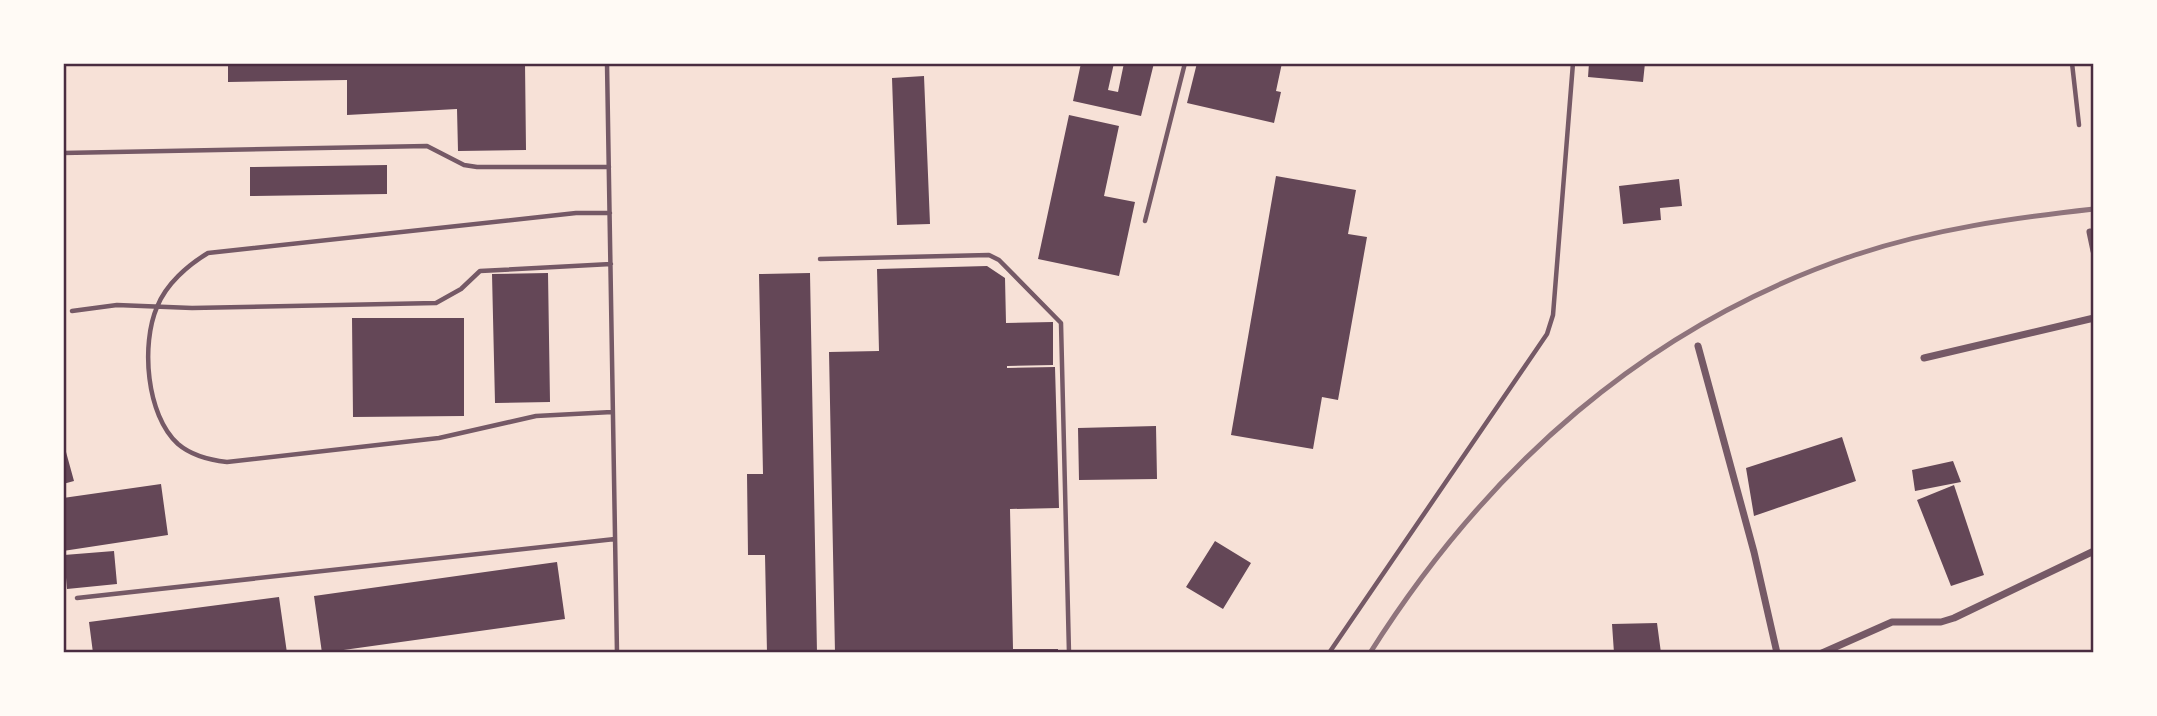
<svg xmlns="http://www.w3.org/2000/svg" width="2157" height="716" font-family="'Titillium Web',sans-serif">
<style>
.building{fill:#644757}
.lines{fill:none;stroke-linecap:round;stroke-linejoin:round}
.service{stroke:#755966;stroke-width:4.5}
.minor{stroke:#755966;stroke-width:7}
.rail{stroke:#8f747c;stroke-width:5}
.neatline{fill:none;stroke:#4a2c40;stroke-width:2.5}
</style>
<rect width="100%" height="100%" fill="#f7e1d7"/>
<!-- building -->
<path class="building" d="M228,63h297l1,87 -68,1 -1,-42 -110,6v-35l-119,2z
M1081,63h33l-6,27 10,2 6,-29h30l-13,53 -68,-15z
M1197,63h85l-6,28 5,1 -7,31 -87,-20z
M1589,63h56l-2,19 -55,-5z
M924,76l6,148 -33,1 -5,-147z
M1069,115l50,11 -15,70 31,6 -16,74 -81,-17z
M387,165v29l-137,2v-29z
M1276,176l80,14 -8,44 19,3 -29,163 -16,-3 -9,52 -82,-14z
M1679,179l3,27 -22,2 1,12 -38,4 -4,-38z
M987,266l18,12 1,45 47,-1v43l-46,1v2l48,-1 4,141 -49,1 3,140h45v4h-223l-6,-301 50,-1 -2,-82z
M548,273l2,129 -55,1 -3,-129z
M810,273l7,380h-50l-2,-98h-17l-1,-81h16l-4,-200z
M352,318h112v98l-111,1z
M1156,426l1,53 -78,1 -1,-52z
M1842,437l14,44 -102,35 -8,-48z
M63,441l11,40 -11,3z
M1953,461l8,21 -46,9 -3,-21z
M161,484l7,51 -105,16v-53z
M1954,485l30,90 -33,11 -34,-86z
M1215,541l36,22 -28,46 -37,-22z
M114,551l3,33 -50,5 -3,-34z
M557,562l8,57 -243,34 -8,-57z
M279,597l8,56h-194l-4,-31z
M1657,623l4,30h-47l-2,-29z"/>
<g class="lines">
<!-- service -->
<path class="service" d="M607,63l10,590
M2072,63l7,62
M63,153l364,-7 37,19 13,2h132
M610,213h-34l-368,40c-20,12 -42,31 -51,54 -16,37 -11,108 21,137 14,12 31,16 49,18l212,-24 97,-22 76,-4
M1145,221l40,-158
M820,259l169,-4 10,5 62,63 8,330
M72,311l45,-6 75,3 244,-5 25,-14 19,-18 131,-7
M77,598l538,-59
M1329,653l218,-319 6,-19 20,-252"/>
<!-- minor -->
<path class="minor" d="M2090,232l4,19
M1698,346l56,206 23,101
M1924,358l170,-40
M1822,653l70,-31h49l13,-4 140,-67"/>
<!-- rail -->
<path class="rail" d="M1370,653c116,-184 276,-328 485,-398 78,-26 158,-37 239,-46"/>
</g>
<!-- border -->
<rect width="2157" height="716" fill="none" stroke="#fffaf5" stroke-width="130"/>
<rect x="65" y="65" width="2027" height="586" class="neatline"/>
</svg>
